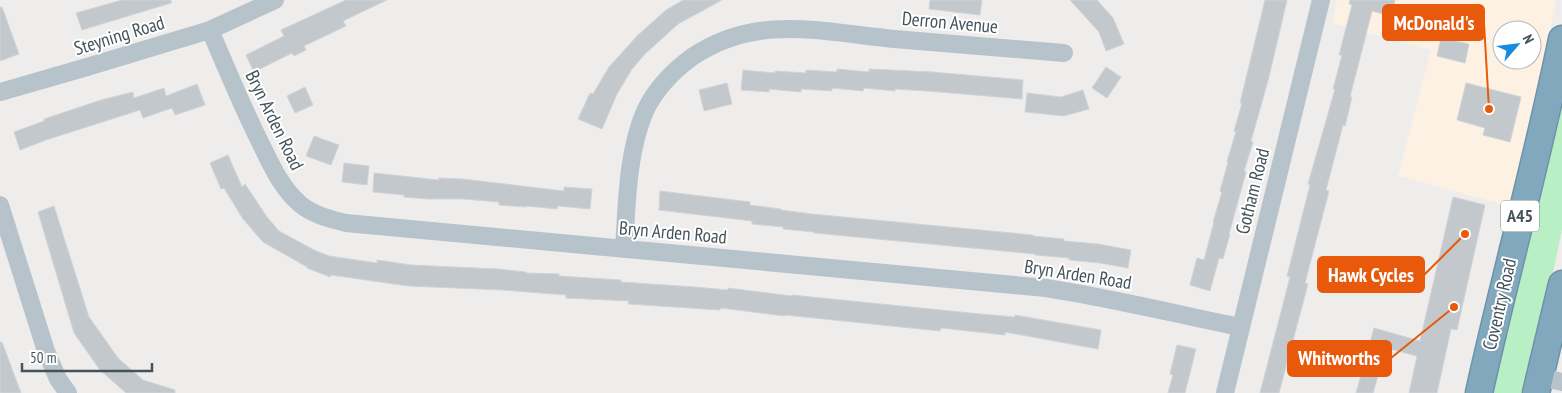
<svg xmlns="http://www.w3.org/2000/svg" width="1562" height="393" font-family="'PT Sans Narrow',sans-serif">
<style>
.commercial{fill:#fcf1e3;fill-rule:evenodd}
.green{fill:#b8efc5}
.building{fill:#c3c8cc;stroke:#d0d4d8}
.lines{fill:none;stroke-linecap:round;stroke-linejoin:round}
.highway-casing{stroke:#6e93a9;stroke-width:29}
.minor{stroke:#b7c3ca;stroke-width:18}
.highway{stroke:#82a8bd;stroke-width:26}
.labels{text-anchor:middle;stroke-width:4;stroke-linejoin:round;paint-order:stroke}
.shield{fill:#fff;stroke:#7c878c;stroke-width:1}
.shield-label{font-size:18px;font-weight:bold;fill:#44535a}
.street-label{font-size:19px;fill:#44535a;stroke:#fff}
.leader{fill:none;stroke:#e8590c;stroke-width:2}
.callout-dot{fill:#e8590c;stroke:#fff;stroke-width:2}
.callout{fill:#e8590c;stroke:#e8590c;stroke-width:2}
.callout-label{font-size:20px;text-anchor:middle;font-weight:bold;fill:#fff}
</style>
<rect width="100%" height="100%" fill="#efecec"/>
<!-- commercial -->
<path class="commercial" d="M1337,0h219l-19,102 -24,105 -115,-31 33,-126 -99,-27zM1502,30h30v30h-30z"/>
<!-- green -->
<path class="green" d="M1562,89v140l-15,73 -26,91h-29z"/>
<!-- building -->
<path class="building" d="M122,0h49v3l-89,27 -6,-17z
M346,0h41l-44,21 3,5 -42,20 2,4 -12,6 -2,-3 -38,19 -8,-17 38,-19 -3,-6z
M683,0h39l-44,24 -33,30 -13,15 -15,25 -15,35 -24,-10 12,-26 3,1 16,-27 28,-31 29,-26z
M930,0h52l-2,15 -51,-6z
M1070,0h27l16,18 11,26 -18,7 -7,-19z
M1265,0h22l-18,77 -18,64 2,1 -9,29 2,1 -17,62h1l-7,25 -4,-1 -9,33 -20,-6 7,-27 7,2 10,-38h-1l9,-30 -2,-1 8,-29 -1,-1 9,-29 -2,-1 8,-28h-2z
M1350,0h45l-4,16 -19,-5 -22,86h2l-7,29 -2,-1 -17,65 3,1 -24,92 3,1 -29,109h-19l30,-116 -3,-1 23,-91 -2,-1 27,-95h-2l9,-34h-3l13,-50 -3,-1z
M0,7h2l17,47 -19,7z
M1441,38l28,6 -4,19 -28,-7z
M1106,67l15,10 -14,21 -15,-10z
M837,69l32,3v-3l64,3 90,8 -1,19 -95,-8 -32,-2v2l-31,-3 -1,3 -31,-3v3l-31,-2v3l-32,-3v3l-28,-2 2,-20 32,3v-2l31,2v-3l31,2z
M727,83l5,21 -28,7 -5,-21z
M1466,83l55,14 -11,45 -27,-7 2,-7 -28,-8z
M197,84l8,21 -30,10 -3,-7 -29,10 -3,-8 -94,30 -26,10 -6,-18 30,-11v-2l57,-19 32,-8 1,6 30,-10 2,8z
M305,87l8,18 -18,8 -8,-17z
M1083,90l6,19 -25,7 -39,-4 2,-19 34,4z
M314,136l25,9 -8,20 -25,-9z
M228,155l14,32 3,-3 22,33 12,14 35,19 15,6 48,7v-3l34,5 87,4 28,3v1l33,1v2l62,4v2l74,5 33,3v-2l64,8v-1l188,19 35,3v-2l86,15 -3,19 -93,-17v3l-64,-7 -1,3 -155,-16v1l-64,-8 -1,2 -92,-6 1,-3 -63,-3v-3l-63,-5 -95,-4 -77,-11 -1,2 -23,-9v-1l-44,-25 -20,-23 -19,-31 -3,1 -11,-26z
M344,163l25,3 -2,19 -25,-3z
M374,173l65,7v-2l24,1 101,12v-4l28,2 -2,20 -32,-3 -1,3 -31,-3v1l-27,-2v-3l-36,-3h-35l-24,-2v-2l-31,-3z
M660,191l90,11v3l31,4v1l31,4 221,21v1l31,3v2l34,3 33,6 -3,18 -28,-5 -31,-3v-2l-34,-3v-1l-221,-21v-1l-31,-3v-2l-31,-3v-3l-93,-11z
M1453,197l32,8 -28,125 -6,-1 -14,64h-28l8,-37 -31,-8 -13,45h-17l18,-65 46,13z
M54,206l35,111 29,41 25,22 32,10v3h-49l-26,-23 -26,-37 -36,-121z
M0,342h2l19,51h-21z
M1177,345l19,4 -11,44h-17l5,-18 -3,-1z"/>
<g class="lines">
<!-- highway casing -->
<g class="highway-casing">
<path id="highway" d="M1479,393c26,-118 59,-235 83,-354
M1536,393l26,-109"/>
</g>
<!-- minor -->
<path class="minor" d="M210,30c16,37 31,74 49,110 11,22 21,47 41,64 13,11 30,15 46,19l700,65c65,10 130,26 194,39
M0,92l87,-25 123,-37 65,-30
M0,205l46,146 12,28 10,14
M624,249c3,-45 3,-96 21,-138 10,-21 28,-40 47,-54 65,-44 130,-25 202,-18 56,5 113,9 170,14
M1540,377l22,5
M1225,393l96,-393"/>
<!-- highway -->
<use href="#highway" class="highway"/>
</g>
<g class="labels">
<!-- shield labels -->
<rect class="shield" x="1501" y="200.5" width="38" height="31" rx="4"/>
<g class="shield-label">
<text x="1520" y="222">A45</text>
</g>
<!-- street labels -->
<g class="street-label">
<text transform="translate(950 22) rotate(5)" y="7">Derron Avenue</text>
<text transform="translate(119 35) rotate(-17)" y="7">Steyning Road</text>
<text transform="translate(275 120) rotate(64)" y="7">Bryn Arden Road</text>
<text transform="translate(1252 191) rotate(-76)" y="7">Gotham Road</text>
<text transform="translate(673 232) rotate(5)" y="7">Bryn Arden Road</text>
<text transform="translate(1078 274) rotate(9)" y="7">Bryn Arden Road</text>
<text transform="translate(1499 304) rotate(-77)" y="7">Coventry Road</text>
</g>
</g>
<!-- callouts -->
<path class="leader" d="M1489 109L1484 23M1465 234L1424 275M1454 307L1391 358"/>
<g class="callout-dot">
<circle cx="1489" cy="109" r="5"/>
<circle cx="1465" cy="234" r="5"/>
<circle cx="1454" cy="307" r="5"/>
</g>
<g class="callout">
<rect x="1383" y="5" width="101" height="35" rx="5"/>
<rect x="1318" y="257" width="106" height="35" rx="5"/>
<rect x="1288" y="341" width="103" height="35" rx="5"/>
</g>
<g class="callout-label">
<text x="1434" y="30">McDonald's</text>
<text x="1371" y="282">Hawk Cycles</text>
<text x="1339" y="365">Whitworths</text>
</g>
<!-- north arrow -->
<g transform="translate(1517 45) rotate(62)"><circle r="24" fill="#ffffff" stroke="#b4babd"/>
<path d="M0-4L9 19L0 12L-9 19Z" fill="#158ce0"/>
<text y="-8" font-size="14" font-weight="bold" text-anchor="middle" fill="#44535a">N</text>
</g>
<!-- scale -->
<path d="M22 363v8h130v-8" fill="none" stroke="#44535a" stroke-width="2.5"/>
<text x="30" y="363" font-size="15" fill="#44535a" stroke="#ffffff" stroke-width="4" paint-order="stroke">50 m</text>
</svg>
